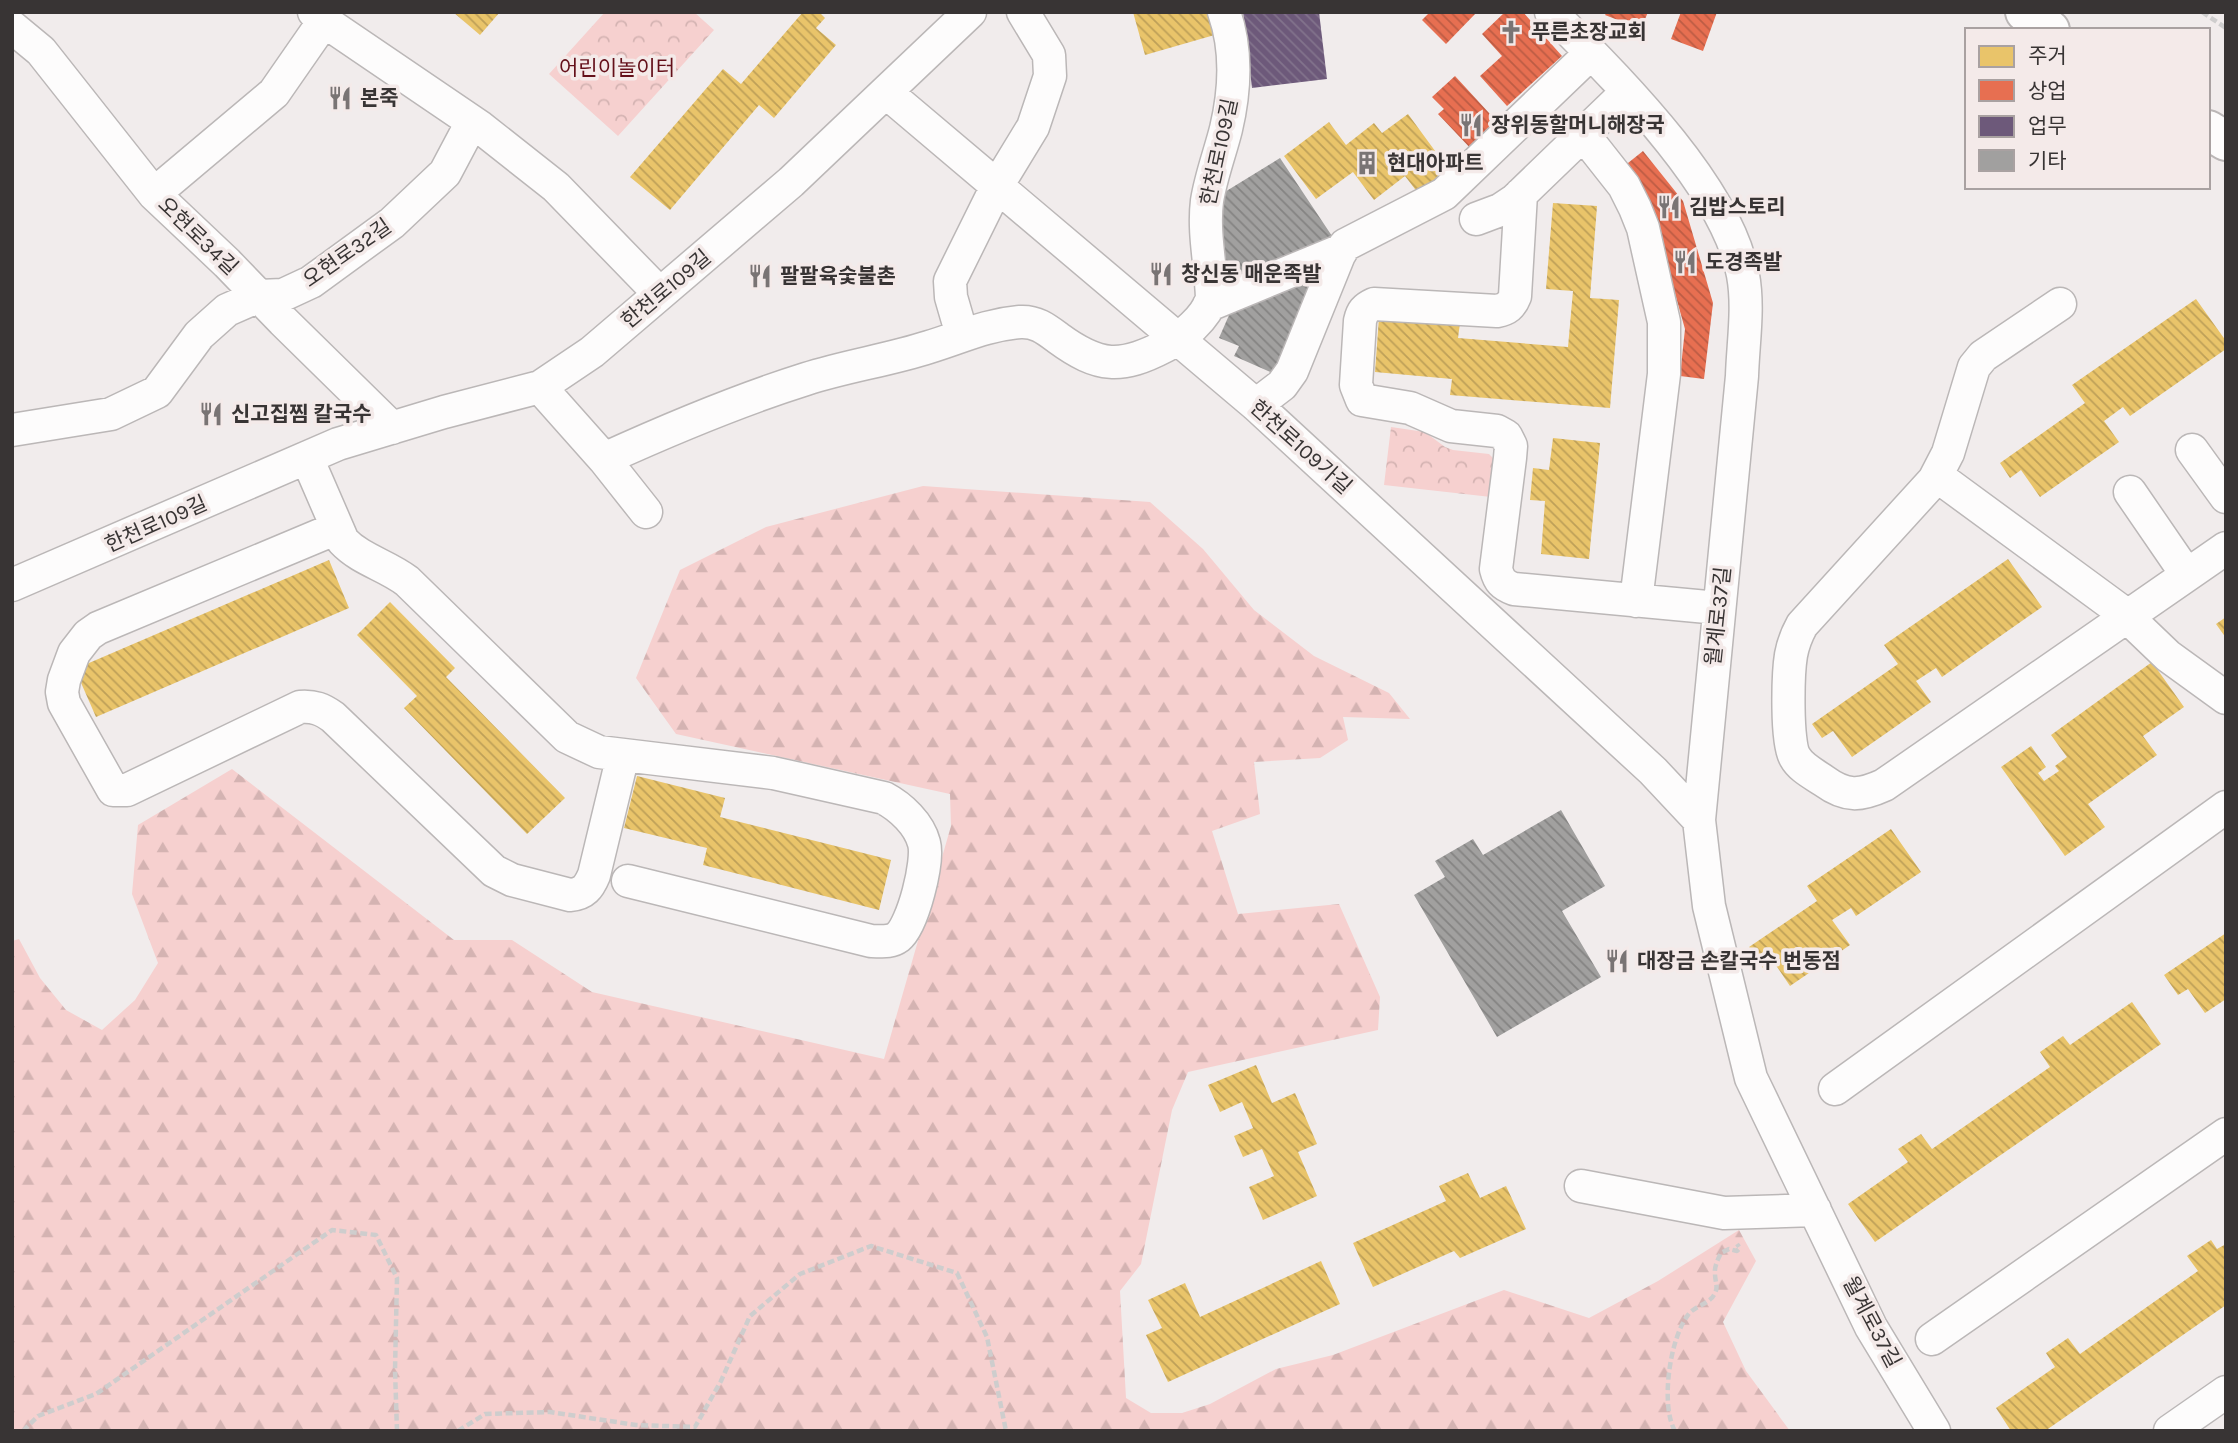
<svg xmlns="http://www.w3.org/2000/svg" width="2238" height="1443" font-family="Karla,'Noto Sans KR',sans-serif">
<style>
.forest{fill:url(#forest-firs)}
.park{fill:url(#park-crowns)}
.homes{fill:url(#homes-back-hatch)}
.shops{fill:url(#shops-back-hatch)}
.offices{fill:url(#offices-back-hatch)}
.building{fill:url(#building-back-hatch)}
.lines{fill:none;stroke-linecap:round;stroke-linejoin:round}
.minor-casing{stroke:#bbb7b7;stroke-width:35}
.major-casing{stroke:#bbb7b7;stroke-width:42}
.path{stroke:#cecdcd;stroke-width:4.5;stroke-dasharray:7 3.5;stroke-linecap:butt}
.minor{stroke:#fdfcfc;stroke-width:32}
.major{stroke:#fdfcfc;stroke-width:38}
.labels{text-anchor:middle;stroke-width:7;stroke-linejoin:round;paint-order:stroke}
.poi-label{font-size:21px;font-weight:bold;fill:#383434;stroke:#f4eae9;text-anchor:start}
.park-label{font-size:21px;fill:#64101a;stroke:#f4eae9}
.street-label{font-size:21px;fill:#383434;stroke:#f4eae9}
</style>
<defs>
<pattern id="forest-firs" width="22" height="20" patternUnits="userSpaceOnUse" patternTransform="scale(1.75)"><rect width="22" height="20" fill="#f6d0cf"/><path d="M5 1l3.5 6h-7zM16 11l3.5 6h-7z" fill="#d4b3b2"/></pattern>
<pattern id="park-crowns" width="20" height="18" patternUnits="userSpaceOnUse" patternTransform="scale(1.75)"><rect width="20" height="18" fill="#f6d0cf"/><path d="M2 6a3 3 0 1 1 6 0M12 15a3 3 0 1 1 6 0" fill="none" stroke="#d4b3b2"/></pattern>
<pattern id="homes-back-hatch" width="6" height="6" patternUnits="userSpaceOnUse" patternTransform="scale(1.75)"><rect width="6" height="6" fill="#e9c46a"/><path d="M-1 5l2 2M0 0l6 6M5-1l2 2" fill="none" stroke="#bea058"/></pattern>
<pattern id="shops-back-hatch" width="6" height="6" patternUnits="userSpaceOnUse" patternTransform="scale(1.75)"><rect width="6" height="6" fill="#e76f51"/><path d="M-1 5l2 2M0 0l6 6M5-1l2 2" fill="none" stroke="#bc5c44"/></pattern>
<pattern id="offices-back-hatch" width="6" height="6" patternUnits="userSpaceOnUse" patternTransform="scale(1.75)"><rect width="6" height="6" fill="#6d597a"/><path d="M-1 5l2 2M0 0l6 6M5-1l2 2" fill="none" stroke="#82738c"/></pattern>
<pattern id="building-back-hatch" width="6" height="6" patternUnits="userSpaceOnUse" patternTransform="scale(1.75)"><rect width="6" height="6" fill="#a1a09f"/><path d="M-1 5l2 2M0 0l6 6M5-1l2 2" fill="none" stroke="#848382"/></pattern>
</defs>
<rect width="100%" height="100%" fill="#f1ecec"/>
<!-- forest -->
<path class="forest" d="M923,486l227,16 53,47 51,61 60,46 75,37 21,26 -67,-2 5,23 -28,18 -66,4 6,52 -48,17 26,83 101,-10 41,93 -2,33 -190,42 -16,38 -31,154 -21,27 6,107 25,15h31l28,-9 66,-35 57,-14 171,-65 85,28 69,-37 81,-51 17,31 -33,61 23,49 44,60h-1778v-490l7,-2 21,39 26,32 36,20 33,-30 23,-37 -26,-69 6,-69 94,-56 222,171h58l80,52 292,67 67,-233 -1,-32 -274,-60 -40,-56 44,-108 86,-43z"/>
<!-- park -->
<path class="park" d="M605,12h89l20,18 -96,106 -69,-62z
M1391,427l34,5 20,15 8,3 36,4 5,5 1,7 -4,31 -107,-12z"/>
<!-- homes -->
<path class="homes" d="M453,12h47l-20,23z
M803,12h16l6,6 -9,10 20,17 -62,73 -15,-13 -89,105 -40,-33 93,-108 18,15z
M1133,12h79l6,22 -73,21z
M1408,114l41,56 -31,23 -13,-17 -31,24 -21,-28 -37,27 -32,-43 45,-34 17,23 28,-22 8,10z
M1553,203l44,3 -7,92 29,2 -9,108 -160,-13 2,-16 -77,-7 4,-55 81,6 -2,15 110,9 5,-56 -27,-2z
M2196,299l30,42v8l-96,67 -7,-9 -19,14 15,21 -79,55 -19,-27 -11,8 -10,-15 85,-60 -13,-18z
M1553,438l47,5 -11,116 -48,-5 4,-53 -15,-1 3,-32 16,2z
M2008,559l34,48 -100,70 -6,-9 -20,13 15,21 -79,55 -19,-26 -11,7 -10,-14 86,-60 -14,-19z
M329,560l20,48 -253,109 -21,-48z
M390,602l65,66 -9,9 119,121 -38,36 -123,-126 13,-12 -60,-61z
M2226,617v21l-10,-14z
M2152,662l32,45 -41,29 14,19 -69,49 17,23 -40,29 -64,-89 30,-21 15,21 -8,6 6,8 15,-10 -4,-5 12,-9 -16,-22z
M637,776l88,22 -5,19 171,43 -12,50 -176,-45 4,-17 -83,-20z
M1891,829l30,43 -65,44 -5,-8 -19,12 18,25 -60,41 -17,-25 -10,7 -14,-21 68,-46 -10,-15z
M2226,933v66l-21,14 -17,-24 -10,6 -14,-20z
M2132,1002l29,42 -286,198 -27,-38 60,-42 -10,-13 23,-15 11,15 118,-82 -10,-15 23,-16 7,9z
M1256,1065l16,38 23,-10 22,51 -19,8 19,44 -54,24 -14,-33 25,-11 -12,-27 -19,8 -9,-21 19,-8 -11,-26 -22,10 -12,-27z
M1468,1173l12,25 26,-12 20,43 -66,29 -6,-7 -81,36 -20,-44 93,-42 -7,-15z
M2211,1240l6,9 9,-5v61l-181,126h-34l-15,-23 59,-41 -9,-14 22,-15 12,16 118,-83 -11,-15z
M1321,1261l19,43 -172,78 -22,-47 16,-7 -14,-28 37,-17 15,34z"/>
<!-- shops -->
<path class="shops" d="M1430,12h47l-31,32 -24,-24z
M1505,12h18l39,44 -55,50 -27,-30 22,-20 -20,-22z
M1607,12h41l-7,17 -36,-14z
M1681,12h36l-14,39 -32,-12z
M1455,76l46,50 -27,26 -36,-38 6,-5 -12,-12z
M1643,151l40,50 30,102 -9,76 -24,-3 5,-47 -37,-131 -25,-31z"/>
<!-- offices -->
<path class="offices" d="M1243,12h76l8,67 -75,9z"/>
<!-- building -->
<path class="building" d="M1280,158l52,78v9l-98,40 -14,-14 -5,-73z
M1301,279l13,6 -32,92 -48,-21 5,-10 -20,-8 14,-32z
M1561,810l44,76 -43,25 39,66 -104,60 -83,-142 31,-18 -10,-16 38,-22 10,16z"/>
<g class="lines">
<!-- minor casing -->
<g class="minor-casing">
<path id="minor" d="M314,12l10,9 156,106 76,60 104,107
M1551,12c63,64 176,174 192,263 6,33 0,68 -1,101l-43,444 10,86 42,172 120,249 63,104
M12,27l29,24 113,143 73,69 56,58 109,107
M887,93l369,312 397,366 46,49
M1583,134l41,52 11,22 8,20 21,94v52l-28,227
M154,194l120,-101 50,-72
M1521,194l-6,102c-4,10 -8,13 -18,15l-123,-7c-9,4 -12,8 -14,17l-4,64 6,15 48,8 41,18 46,5 9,5 5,10 -1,12 -14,111c3,12 7,16 18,20l204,19
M1476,219l24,-9 15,-10 112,-108
M2060,304l-77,52 -9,11 -26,86 -14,27 -132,145c-5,9 -9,19 -11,30 -3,18 -5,88 4,102 6,11 19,17 29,24 22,16 36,15 60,4l342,-237
M1209,305l133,-55
M962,335l-11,-38 -1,-16 47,-95 36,-59 17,-51 -1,-21 -26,-43
M540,387l64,72 42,53
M1256,405l26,-20 10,-14 47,-116 6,-10 99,-51 147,-141
M12,430l99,-16 46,-22 42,-57 28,-25 32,-14 24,-1 28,-13 81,-59 53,-50 27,-51
M2192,450l34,47
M307,458l36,83c18,19 43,24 64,40l160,156 32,15 174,21 111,25c17,9 35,26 40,45 5,18 -11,82 -26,94 -8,6 -17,4 -27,4l-243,-60
M604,459c66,-30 132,-58 202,-80 40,-13 83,-19 123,-32 33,-10 56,-22 91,-25 16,-1 26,7 38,16 41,30 63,31 107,8 18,-9 41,-28 47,-48 -1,-32 -9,-65 -5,-97 4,-25 13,-48 19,-72 9,-38 11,-80 -2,-117
M1937,476l184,135 47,45 58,42
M2130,492l57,83
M337,528l-239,100 -10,7 -14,18 -10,27 -2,12 2,11 49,87h14l173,-83c14,-1 22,2 33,10l161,154 18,9 58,15c14,-1 19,-8 24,-20l29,-120
M12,585l326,-141 106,-32 96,-25 52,-35 199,-170 179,-170
M1835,1089l391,-282
M1581,1186l143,27 91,-3
M1932,1339l294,-205
M2170,1431l56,-39"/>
</g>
<!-- major casing -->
<g class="major-casing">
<path id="major" d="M2025,12l25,18
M2208,130l18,11"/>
</g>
<!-- path -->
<path class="path" d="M2202,12l24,16
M23,1431l15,-15 58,-22 236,-164 44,5 21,43 -2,92 2,61
M458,1431l27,-17 65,-2 86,13 59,2 26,-46 29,-65 50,-42 71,-28 86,27 30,64 19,94
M1675,1431c-15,-26 -5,-93 13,-116 6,-9 21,-11 26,-20 5,-8 1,-13 1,-21 -1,-7 3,-15 6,-21l8,-4 8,2 3,-3 -3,-4"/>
<!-- minor -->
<use href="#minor" class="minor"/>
<!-- major -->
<use href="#major" class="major"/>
</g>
<!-- icons -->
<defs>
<g id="church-bare" transform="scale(1.89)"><path d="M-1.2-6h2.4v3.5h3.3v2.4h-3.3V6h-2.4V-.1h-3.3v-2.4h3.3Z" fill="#797474" stroke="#f4eae9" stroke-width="2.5" paint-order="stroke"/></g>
<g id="restaurant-bare" transform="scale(1.89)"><path d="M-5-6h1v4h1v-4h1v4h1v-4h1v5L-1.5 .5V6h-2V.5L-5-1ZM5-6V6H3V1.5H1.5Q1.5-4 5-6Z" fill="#797474" stroke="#f4eae9" stroke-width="2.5" paint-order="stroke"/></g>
<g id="building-bare" transform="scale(1.89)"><path d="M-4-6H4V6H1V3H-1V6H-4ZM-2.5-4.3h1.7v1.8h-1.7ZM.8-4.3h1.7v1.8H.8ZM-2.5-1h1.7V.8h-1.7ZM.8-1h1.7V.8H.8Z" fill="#797474" stroke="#f4eae9" stroke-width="2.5" paint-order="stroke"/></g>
</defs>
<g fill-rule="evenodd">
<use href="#church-bare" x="1511" y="32"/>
<use href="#restaurant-bare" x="340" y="98"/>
<use href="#restaurant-bare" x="1471" y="125"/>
<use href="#building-bare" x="1367" y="163"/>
<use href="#restaurant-bare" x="1669" y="207"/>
<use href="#restaurant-bare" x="1685" y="262"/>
<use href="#restaurant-bare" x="1161" y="274"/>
<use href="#restaurant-bare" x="760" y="276"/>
<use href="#restaurant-bare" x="211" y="414"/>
<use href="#restaurant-bare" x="1617" y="961"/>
</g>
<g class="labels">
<!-- poi labels -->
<g class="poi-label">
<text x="1531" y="39">푸른초장교회</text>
<text x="360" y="105">본죽</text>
<text x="1491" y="132">장위동할머니해장국</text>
<text x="1387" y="170">현대아파트</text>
<text x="1689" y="214">김밥스토리</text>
<text x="1705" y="269">도경족발</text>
<text x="1181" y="281">창신동 매운족발</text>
<text x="780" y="283">팔팔육숯불촌</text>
<text x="231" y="421">신고집찜 칼국수</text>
<text x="1637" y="968">대장금 손칼국수 번동점</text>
</g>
<!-- park labels -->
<g class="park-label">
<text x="617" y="75">어린이놀이터</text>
</g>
<!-- street labels -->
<g class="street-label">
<text transform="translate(1219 152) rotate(-78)" y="7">한천로109길</text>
<text transform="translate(198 236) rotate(44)" y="7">오현로34길</text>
<text transform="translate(347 253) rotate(-35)" y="7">오현로32길</text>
<text transform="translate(666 289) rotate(-40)" y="7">한천로109길</text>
<text transform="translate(1301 447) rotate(42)" y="7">한천로109가길</text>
<text transform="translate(156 524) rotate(-24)" y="7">한천로109길</text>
<text transform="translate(1718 616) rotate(-84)" y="7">월계로37길</text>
<text transform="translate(1872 1322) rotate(62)" y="7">월계로37길</text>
</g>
</g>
<!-- border -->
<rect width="2238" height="1443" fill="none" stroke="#383434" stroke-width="28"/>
<!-- legend -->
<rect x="1965" y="28" width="245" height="161" fill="#f4eae9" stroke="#a9a1a1" stroke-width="2"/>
<rect x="1979" y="46" width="35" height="21" fill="#e9c46a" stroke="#a9a1a1" stroke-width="2"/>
<text x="2028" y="63" font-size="21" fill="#383434">주거</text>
<rect x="1979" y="80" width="35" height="21" fill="#e76f51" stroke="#a9a1a1" stroke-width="2"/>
<text x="2028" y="98" font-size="21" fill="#383434">상업</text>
<rect x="1979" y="116" width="35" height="21" fill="#6d597a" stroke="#a9a1a1" stroke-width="2"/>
<text x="2028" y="133" font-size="21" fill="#383434">업무</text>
<rect x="1979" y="150" width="35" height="21" fill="#a1a09f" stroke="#a9a1a1" stroke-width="2"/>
<text x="2028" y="168" font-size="21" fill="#383434">기타</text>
</svg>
